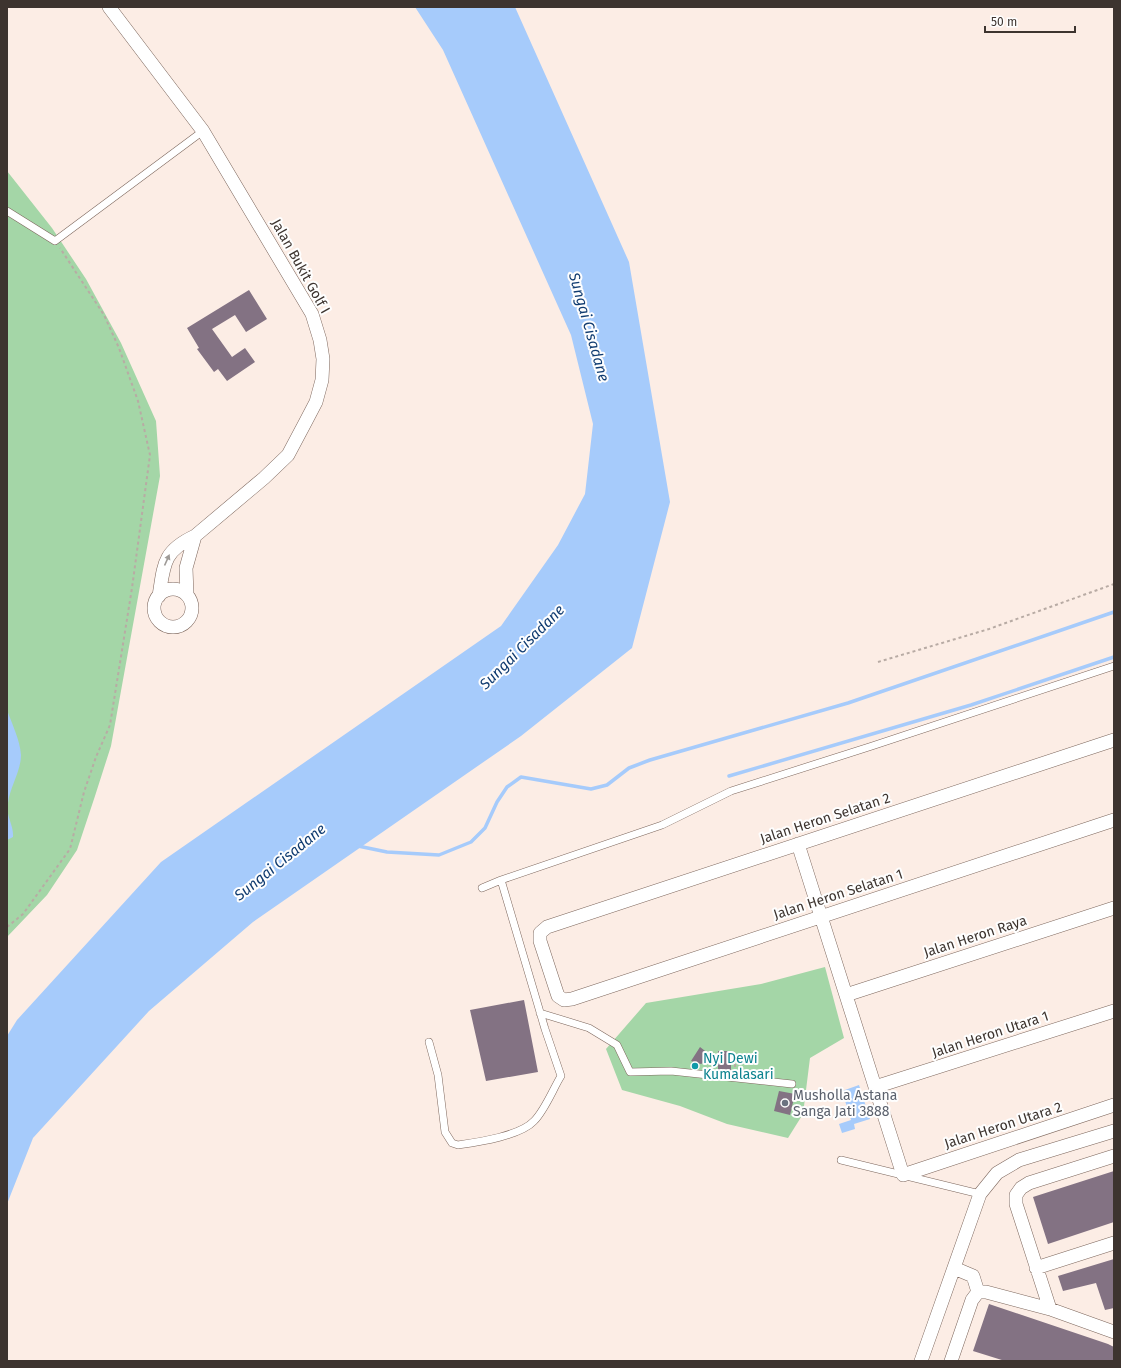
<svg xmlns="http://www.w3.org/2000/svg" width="1121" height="1368" font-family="'Fira Sans',sans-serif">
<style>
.green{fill:#a4d6a7}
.water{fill:#a6cbfb}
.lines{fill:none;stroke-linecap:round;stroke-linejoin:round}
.stream{stroke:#a6cbfb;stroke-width:3.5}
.building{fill:#837283}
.service-casing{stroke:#7d675d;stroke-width:8}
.minor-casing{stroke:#7d675d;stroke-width:14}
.path{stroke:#b8aba4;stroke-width:2;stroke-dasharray:3 3;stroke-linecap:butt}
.service{stroke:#fff;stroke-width:7}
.minor{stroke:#fff;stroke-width:13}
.oneway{fill:#9e9a97}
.culture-dot{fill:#0f9aa8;stroke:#fefefe;stroke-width:1.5}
.worship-dot{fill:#6b7280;stroke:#fefefe;stroke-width:1.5}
.labels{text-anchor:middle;stroke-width:4;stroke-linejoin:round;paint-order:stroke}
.street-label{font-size:14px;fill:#3d342f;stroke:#fefefe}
.culture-label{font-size:14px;fill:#0d838f;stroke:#fefefe;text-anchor:start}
.worship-label{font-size:14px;fill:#5b616d;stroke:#fefefe;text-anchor:start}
.water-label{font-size:15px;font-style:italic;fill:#103c71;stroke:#fefefe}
</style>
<rect width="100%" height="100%" fill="#fcede5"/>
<!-- green -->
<path class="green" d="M7,171l45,57 34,51 35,64 35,78 4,55 -49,270 -16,50 -18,54 -30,45 -40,42z
M825,967l19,71 -34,20 -7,56 -15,24 -61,-14 -47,-18 -58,-16 -16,-41 40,-46 115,-19z"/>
<!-- water -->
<path class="water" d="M415,7h100l114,255 41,240 -38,146 -111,88 -268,186 -104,89 -116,127 -26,66v-168l10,-16 144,-158 340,-236 57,-81 27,-51 8,-70 -22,-89 -128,-285z
M7,710c5,14 13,30 14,45 0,16 -11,32 -13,48 -3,12 6,22 5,34l-6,3z
M859,1085l11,34 -16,5 1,5 -13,4 -3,-9 12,-4 -9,-29z"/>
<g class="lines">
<!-- stream -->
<path class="stream" d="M729,776l242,-71 143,-48
M358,846l29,6 52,3 32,-13 14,-14 12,-26 10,-15 14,-10 70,12 16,-4 22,-17 21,-8 198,-57 266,-91"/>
</g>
<!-- building -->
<path class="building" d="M249,290l18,29 -21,13 -11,-17 -23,14 20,28 13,-9 10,14 -28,19 -9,-12 -4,3 -17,-23 2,-1 -12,-20z
M524,1000l14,72 -52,9 -16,-71z
M700,1047l14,11 -13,6 -10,-3z
M718,1051h13v20h-13z
M779,1091l16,3 -5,21 -16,-4z
M1114,1171v51l-66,22 -15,-47z
M1114,1259v49l-9,2 -9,-27 -33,8 -5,-15z
M989,1304l119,40 6,3v14h-109l-32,-10z"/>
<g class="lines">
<!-- service casing -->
<g class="service-casing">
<path id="service" d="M7,211l48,30 148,-110
M482,888l19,-8 161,-55 69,-34 141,-45 242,-80
M540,1013l49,15 28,17 13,27 41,-1 121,13
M429,1042l9,33 7,57 7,11 6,2c20,-3 62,-9 76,-24 11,-11 19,-32 27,-45l-16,-47 -44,-149
M841,1160l139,34"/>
</g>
<!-- minor casing -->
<g class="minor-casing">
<path id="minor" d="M109,7l94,124 109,183 8,26 3,19 -1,21 -6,22 -11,21 -17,32 -24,23 -69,58c-32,15 -31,28 -36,60
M154 608a19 19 0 1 1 38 0a19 19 0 1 1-38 0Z
M187,595l-1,-27 9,-32
M1114,740l-567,187 -7,6v8l18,55 6,4 8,-1 542,-179
M798,844l105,331 211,-70
M846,995l268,-87
M875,1087l239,-76
M1036,1268l78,-25
M978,1292h8l64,17 64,23
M1050,1309l-34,-105v-9l5,-7 8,-5 85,-27
M921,1361l59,-167 17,-21 22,-13 95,-29
M951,1361l21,-61 6,-8 -5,-16 -19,-8"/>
</g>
<!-- path -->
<path class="path" d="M878,662l111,-33 125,-45
M7,927l16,-13 47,-65 14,-57 12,-35 14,-32 22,-137 18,-133 -12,-54 -19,-53 -15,-33 -44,-67
M731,1062h4v8"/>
<!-- service -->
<use href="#service" class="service"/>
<!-- minor -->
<use href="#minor" class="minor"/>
</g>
<!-- one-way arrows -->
<defs><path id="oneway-solid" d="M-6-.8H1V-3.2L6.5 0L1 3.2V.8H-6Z"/></defs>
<use class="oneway" href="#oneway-solid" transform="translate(167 560) rotate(-66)"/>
<!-- markers -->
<circle class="culture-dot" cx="695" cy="1066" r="4"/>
<circle class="worship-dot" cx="785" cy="1103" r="4"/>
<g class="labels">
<!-- street labels -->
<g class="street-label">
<text transform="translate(301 266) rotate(61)" y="5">Jalan Bukit Golf I</text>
<text transform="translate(825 818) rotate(-18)" y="5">Jalan Heron Selatan 2</text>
<text transform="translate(838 894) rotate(-18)" y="5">Jalan Heron Selatan 1</text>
<text transform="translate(975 936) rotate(-18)" y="5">Jalan Heron Raya</text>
<text transform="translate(990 1034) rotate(-18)" y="5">Jalan Heron Utara 1</text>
<text transform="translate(1003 1125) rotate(-18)" y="5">Jalan Heron Utara 2</text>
</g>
<!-- culture labels -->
<g class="culture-label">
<text x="703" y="1063">Nyi Dewi<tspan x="703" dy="16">Kumalasari</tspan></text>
</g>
<!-- worship labels -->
<g class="worship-label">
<text x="793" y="1100">Musholla Astana<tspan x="793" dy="16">Sanga Jati 3888</tspan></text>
</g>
<!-- water labels -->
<g class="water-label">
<text transform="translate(589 327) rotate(74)" y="5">Sungai Cisadane</text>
<text transform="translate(522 647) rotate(-45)" y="5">Sungai Cisadane</text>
<text transform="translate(280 862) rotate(-39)" y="5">Sungai Cisadane</text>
</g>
</g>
<!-- border -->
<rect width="1121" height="1368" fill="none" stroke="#3d342f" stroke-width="16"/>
<!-- scale -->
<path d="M985 26v6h90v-6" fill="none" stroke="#3d342f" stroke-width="2"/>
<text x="991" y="26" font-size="12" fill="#3d342f" stroke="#fefefe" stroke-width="3" paint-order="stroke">50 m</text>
</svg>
